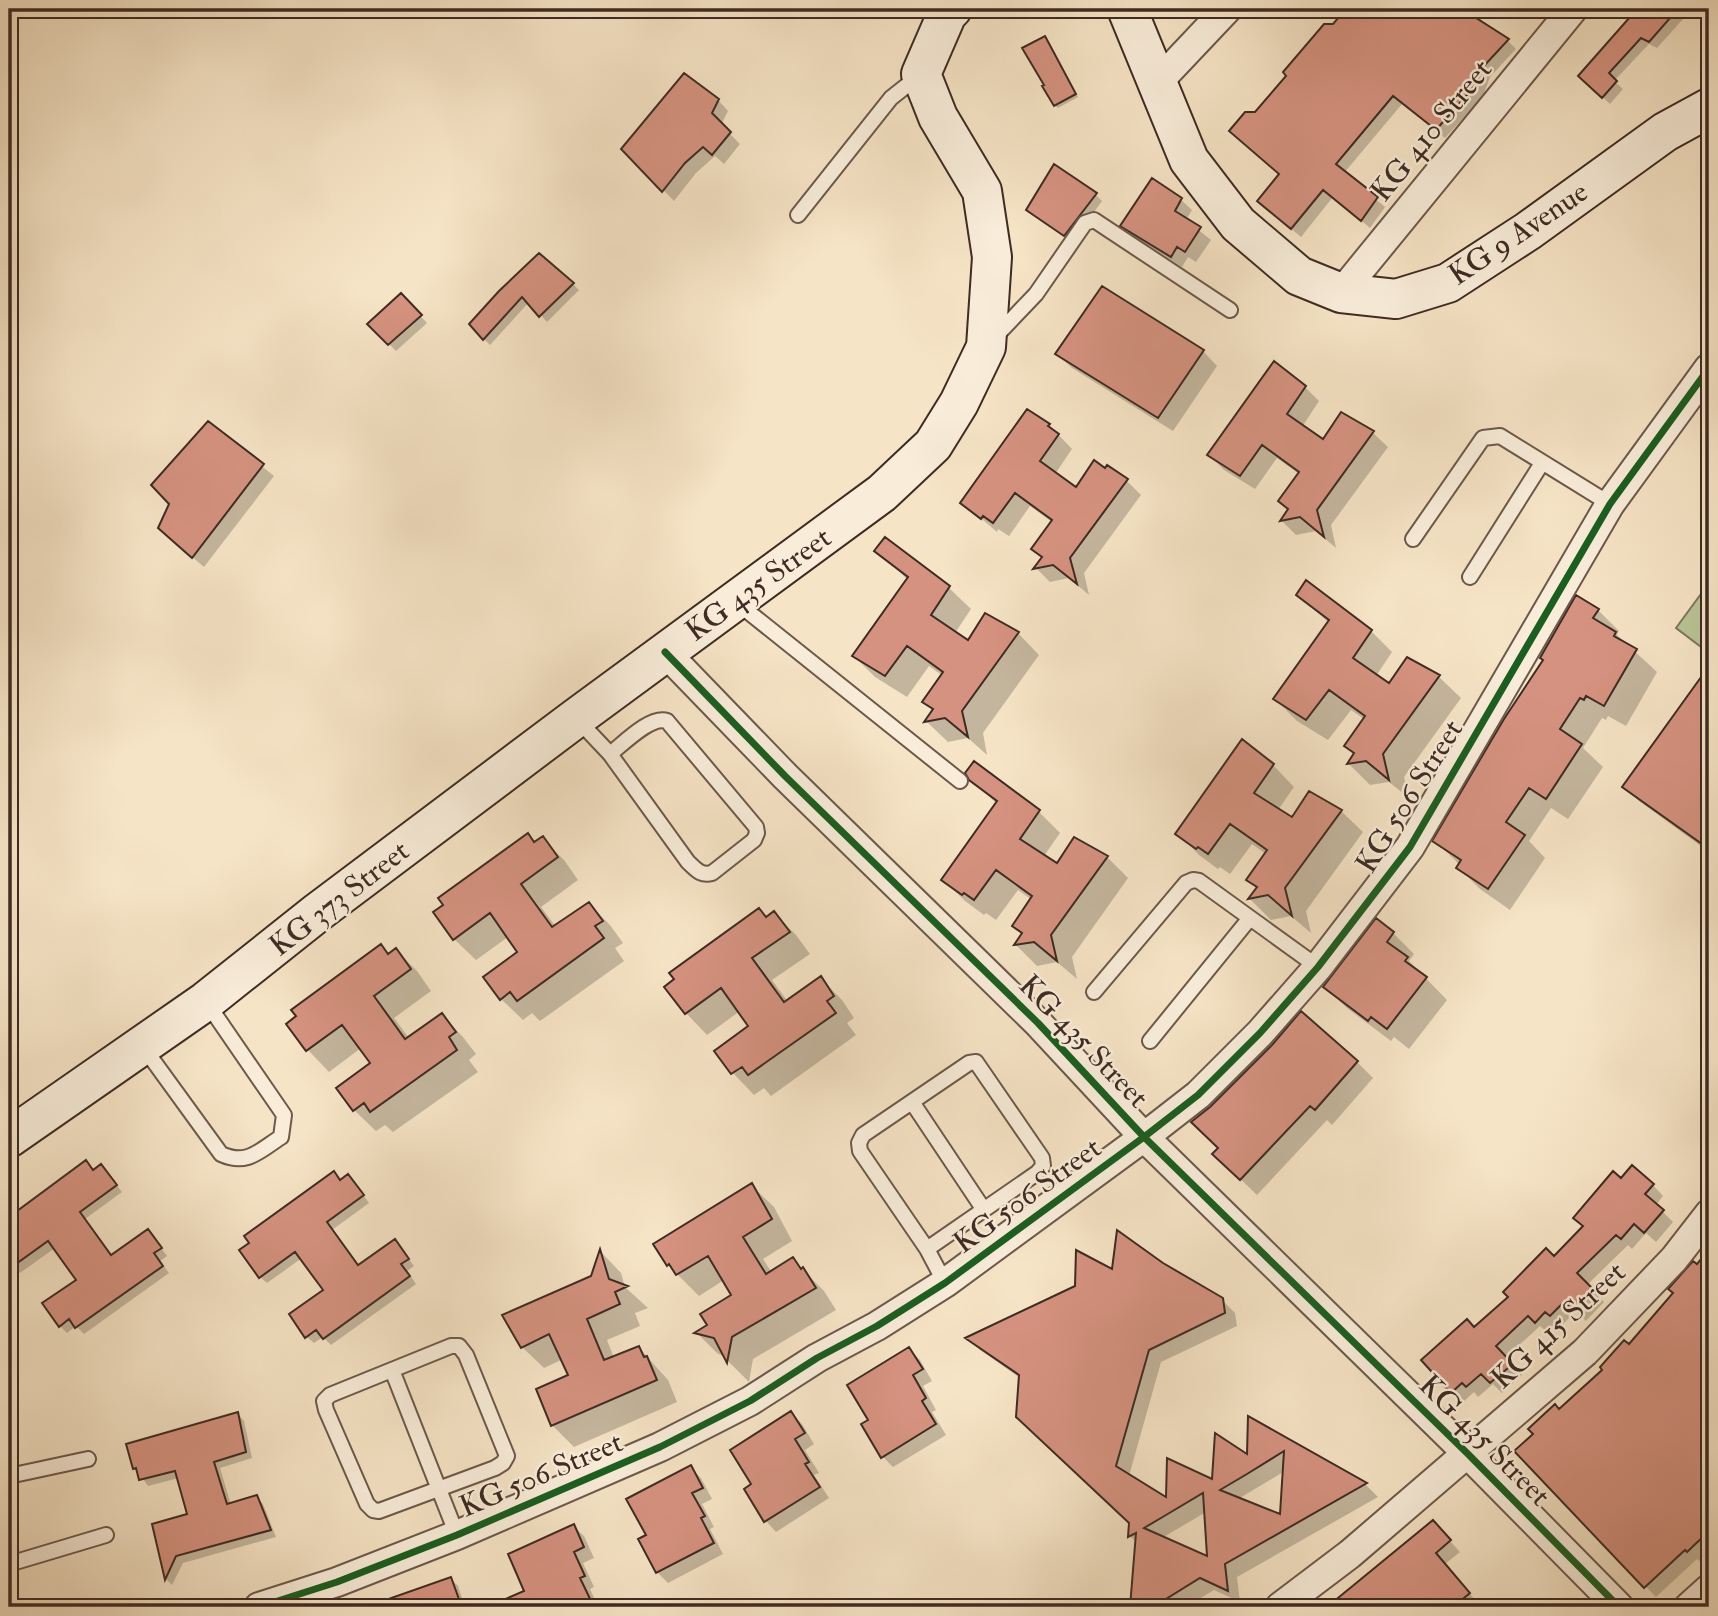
<svg xmlns="http://www.w3.org/2000/svg" width="1718" height="1616" font-family="'IM FELL Double Pica',serif">
<style>
.green{fill:#bac597;stroke:#7c785d;stroke-width:2}
.shadow{fill:#0003;fill-rule:evenodd}
.building{fill:#d59280;stroke:#3e2b23;stroke-width:2;fill-rule:evenodd}
.lines{fill:none;stroke-linecap:round;stroke-linejoin:round}
.service-casing{stroke:#6c594c;stroke-width:18}
.minor-casing{stroke:#6c594c;stroke-width:32}
.secondary-casing{stroke:#3e2b23;stroke-width:42}
.service{stroke:#f9edda;stroke-width:14}
.minor{stroke:#f9edda;stroke-width:28}
.secondary{stroke:#f9edda;stroke-width:38}
.cycleway-casing{stroke:#f9edda;stroke-width:11}
.cycleway{stroke:#1b5e20;stroke-width:7}
.labels{text-anchor:middle;stroke-width:5;stroke-linejoin:round;paint-order:stroke}
.street-label{font-size:30px;fill:#3e2b23;stroke:#f9edda}
</style>
<rect width="100%" height="100%" fill="#f6e4c6"/>
<filter id="stains"><feTurbulence type="fractalNoise" baseFrequency=".00286" numOctaves="4"/><feColorMatrix values="0 0 0 0 .2 0 0 0 0 .09 0 0 0 0 .02 0 0 0 .5 -.17"/></filter>
<radialGradient id="worn" r=".72"><stop offset=".6" stop-color="#630" stop-opacity="0"/><stop offset="1" stop-color="#630" stop-opacity=".3"/></radialGradient>
<!-- green -->
<path class="green" d="M1709,583v70l-33,-25z"/>
<!-- shadow -->
<path class="shadow" d="M1348,9h142l-11,13 28,18 9,9 -26,28 -7,19 -38,42 -43,-34 -58,69 41,34 -15,21 -37,-31 -32,40 -33,-28 13,-35 -25,-60z
M1640,9h52l-35,39 -8,-4 -35,37 9,8 -13,15 -30,-28z
M1045,39l33,58 -20,11 -3,-3z
M718,100l10,11 -7,14 19,19 -16,20 -9,-8 -19,17 -22,28 -51,-52z
M1152,181l29,19 11,10 -6,10 25,20 -15,22 -8,-5 -6,10 -49,-31 -11,-10z
M1095,194l7,7 -30,41 -44,-32z
M573,284l6,6 -32,32 -18,-20 -39,43 -6,-6 16,-47z
M401,296l26,27 -31,28 -27,-27z
M1203,351l14,15 -44,65 -101,-63 -15,-14z
M1305,387l14,14 -17,26 21,15 18,-27 32,18 15,14 -57,78 5,23 -20,-17 -20,4 -14,-14 7,-10 -9,-10 19,-27 -22,-16 -22,31 -31,-19 -15,-15z
M208,423l66,53 -70,91 -33,-28z
M1049,425l23,24 -17,25 22,15 49,-9 15,15 -57,78 5,22 -20,-17 -19,4 -14,-14 7,-10 -10,-9 19,-27 -22,-16 -21,30 -11,-7 -1,3 -34,-29z
M885,540l64,48 22,21 -16,24 13,9 50,-9 21,22 -56,78 4,22 -19,-17 -20,4 -21,-20 7,-11 -9,-9 18,-26 -14,-10 -22,31 -32,-20 -21,-21 54,-76 -31,-29z
M1298,595l73,36 21,21 -16,24 13,10 18,-27 32,18 22,21 -57,79 5,21 -20,-16 -19,3 -21,-21 6,-9 -9,-10 18,-26 -13,-9 -23,30 -31,-19 -22,-22 54,-76z
M1598,610l21,21 -2,4 40,37 -31,54 -18,-10 -2,4 -4,-2 -19,30 20,19 -35,52 -17,-11 -22,33 16,17 -35,52 -30,-21 -22,-22 2,-2 -25,-24z
M1709,669v183l-70,-51 -15,-15z
M1273,765l21,22 -16,23 14,9 49,-8 22,21 -57,79 5,22 -20,-17 -20,4 -21,-21 8,-10 -10,-10 18,-25 -14,-10 -22,30 -10,-7 -2,2 -19,-14 -21,-22z
M971,779l67,32 22,22 -16,23 14,9 49,-8 21,21 -56,79 5,22 -20,-17 -20,4 -21,-21 7,-10 -9,-9 18,-26 -14,-10 -22,30 -10,-7 -2,2 -19,-14 -22,-21 54,-76z
M528,836l8,7 6,-4 22,21 14,20 -37,27 15,20 33,-23 21,21 13,18 -8,5 9,13 -84,60 -8,-8 -9,7 -22,-21 18,-46 -11,-16 -32,23 -22,-21z
M759,910l8,8 7,-5 22,22 14,19 -38,26 16,22 32,-24 22,22 12,18 -7,5 9,12 -85,61 -7,-8 -10,7 -21,-22 -16,-22 34,-24 -11,-16 -33,24 -21,-22z
M1393,933l21,21 -5,7 38,39 -38,49 -15,-12 -3,4 -44,-33 -22,-21z
M381,947l8,8 7,-5 21,21 14,20 -37,27 15,20 33,-23 21,22 13,17 -7,6 9,12 -85,60 -8,-7 -9,6 -22,-21 -15,-22 34,-24 -12,-16 -32,24 -21,-22 -19,-26z
M1357,1062l16,16 -41,47 -5,-5 -70,75 -26,-25 -11,-22 -9,-40z
M86,1163l8,8 7,-5 21,26 -37,27 27,38 42,-19 13,18 -7,5 9,12 -85,61 -8,-8 -9,7 -7,-7 18,-46 -23,-32 -35,25 -11,-13v-41z
M334,1173l8,8 13,2 14,20 -37,27 27,37 42,-18 13,17 -7,5 9,13 -85,61 -8,-8 -9,6 -7,-6 18,-47 -23,-32 -35,25 -7,-6z
M1622,1181l31,4 10,11 -7,9 17,17 -17,20 -10,-9 -14,16 -4,-4 -41,40 17,17 -18,19 -10,-10 -15,15 -4,-4 -10,10 -7,-6 -35,32 17,17 -20,18 -9,-9 -15,13 -4,-5 -11,10 -11,-10 23,-63 79,-71 31,-31z
M752,1186l22,21 18,34 -29,18 9,14 20,-14 32,32 12,19 -83,49 -4,23 -20,-20 -4,-6 -7,-2 -21,-21 12,-7 24,-31 -9,-15 -25,16 -31,-31z
M601,1252l20,21 4,14 23,21 -13,5 5,13 -33,14 7,18 25,-10 29,32 9,22 -103,45 -22,-22 18,-50 -7,-16 -19,9 -22,-21 71,-70z
M1709,1252v300l-10,9 -2,-2 -41,38 -139,-145 112,-105z
M1162,1265l60,35 13,13 2,13 -76,36 -32,114 39,24 46,-18 35,-25v-38l117,66 12,12 -141,80 3,25 -26,-12 -28,17h-54l5,-64 -7,-7 1,-13 -111,-145 -40,-28 -12,-12 145,-66zM1285,1471l-3,45 -44,-17zM1206,1512l3,47 -47,-21z
M909,1349l11,11 12,21 -9,5 13,24 -4,2 14,23 -53,32 -11,-11 -12,-36z
M791,1413l11,11 12,20 -9,6 14,23 -5,2 15,23 -53,34 -10,-11 -12,-36z
M238,1414l6,7 8,37 -32,10 11,37 25,-8 7,7 13,33 -93,26 -11,22 -6,-6 -12,-54 35,-10 -10,-37 -31,8 -13,-18z
M690,1467l11,11 11,21 -10,5 12,23 -4,2 13,25 -55,29 -11,-11 -9,-36z
M1433,1522l27,30 -15,12 36,43h-152z
M573,1526l11,10 10,22 -11,5 11,24 -4,2 8,18h-74l-5,-11 8,-4z
M451,1579l7,7 7,21h-78l-2,-5z"/>
<!-- building -->
<path class="building" d="M1346,9h116l47,30 -27,29 -8,19 -38,43 -43,-34 -57,68 42,33 -17,24 -38,-31 -32,39 -34,-28 22,-27 -50,-43 16,-19h10l31,-36 -3,-4 41,-48h9z
M1637,9h41l-29,33 -8,-4 -32,35 8,8 -15,17 -24,-22z
M1045,36l31,58 -22,12 -12,-20 2,-1 -22,-37z
M684,73l35,26 -7,14 19,19 -19,23 -9,-8 -18,16 -23,29 -41,-43z
M1054,164l43,29 -33,43 -38,-26z
M1152,178l30,20 -7,13 26,16 -16,25 -8,-5 -6,10 -51,-31z
M539,253l35,30 -35,34 -17,-20 -39,43 -14,-16 30,-33z
M1102,286l102,64 -46,68 -103,-64z
M401,293l21,22 -34,30 -21,-21z
M1274,361l32,25 -19,28 36,25 18,-27 33,19 -57,79 7,27 -24,-20 -20,4 8,-12 -10,-8 21,-29 -37,-27 -22,31 -33,-21z
M1027,409l23,15 -2,2 11,8 -19,27 36,26 18,-27 11,8 2,-3 21,14 -58,79 7,26 -24,-19 -20,4 9,-12 -11,-8 21,-29 -37,-27 -22,30 -10,-7 -2,3 -21,-16z
M208,421l56,43 -72,94 -34,-30 11,-24 -18,-19z
M885,537l65,49 -19,29 37,25 17,-27 34,19 -57,79 6,26 -23,-19 -21,4 9,-13 -11,-7 21,-30 -36,-26 -22,30 -33,-20 56,-79 -34,-26z
M1306,580l66,50 -19,28 36,25 18,-26 33,18 -57,79 6,26 -23,-19 -19,3 7,-11 -10,-7 21,-30 -36,-26 -23,30 -33,-21 56,-79 -33,-25z
M1576,595l23,14 -6,9 23,14 -2,4 23,13 -33,57 -18,-10 -2,4 -4,-2 -20,31 22,15 -36,55 -17,-11 -23,34 19,13 -37,54 -32,-21 5,-8 -29,-19 72,-122 39,-59 -3,-2z
M1709,666v183l-87,-62z
M1242,739l32,25 -20,29 38,24 17,-26 33,19 -57,78 7,28 -24,-21 -20,4 9,-12 -11,-7 21,-30 -37,-26 -22,30 -10,-7 -2,2 -21,-15z
M974,761l66,49 -20,29 37,24 17,-26 34,19 -57,79 6,26 -23,-19 -20,3 8,-12 -10,-7 20,-30 -36,-26 -22,30 -10,-7 -2,2 -21,-15 56,-79 -28,-21 -4,-7z
M528,833l6,9 9,-6 15,21 -37,27 31,43 37,-25 14,19 -8,5 9,12 -87,63 -7,-9 -10,8 -17,-23 34,-25 -27,-39 -37,27 -20,-28 10,-7 -5,-7z
M759,908l7,9 8,-6 16,21 -38,26 32,44 37,-26 13,20 -7,5 9,12 -88,62 -6,-8 -11,7 -17,-23 34,-25 -27,-38 -36,26 -21,-27 10,-8 -5,-6z
M1376,918l18,14 -7,10 21,15 -3,4 22,16 -40,52 -16,-12 -3,4 -45,-34z
M381,944l7,10 8,-6 15,21 -37,27 31,43 37,-26 14,19 -7,5 8,13 -87,62 -6,-9 -11,8 -17,-23 34,-25 -28,-38 -36,26 -20,-27 10,-8 -5,-6z
M1301,1011l57,50 -43,49 -5,-4 -70,74 -28,-26 6,-6 -27,-26 19,-15 62,-62z
M86,1160l7,10 8,-6 16,21 -37,27 31,43 37,-26 14,19 -8,5 9,13 -88,62 -6,-9 -10,8 -17,-24 34,-23 -28,-39 -39,28v-52z
M1632,1165l22,19 -9,10 19,16 -20,23 -10,-9 -13,15 -5,-4 -39,38 17,17 -20,21 -10,-9 -14,14 -5,-4 -10,11 -7,-7 -32,30 17,18 -23,19 -9,-9 -15,13 -4,-4 -11,10 -30,-33 46,-41 7,8 34,-30 -5,-5 43,-44 8,8 29,-30 -10,-8 40,-47 8,7z
M334,1171l6,9 8,-6 16,21 -37,27 31,43 37,-26 14,20 -8,5 9,12 -87,63 -7,-9 -11,8 -16,-24 34,-24 -28,-38 -36,26 -20,-28 10,-7 -5,-7z
M752,1183l20,36 -29,18 23,37 27,-17 8,12 2,-2 13,21 -84,49 -5,26 -13,-25 -20,-5 13,-8 -7,-11 31,-19 -23,-39 -32,19 -7,-11 -2,2 -14,-22z
M1117,1230l46,33 60,35 2,15 -76,37 -33,116 50,31 1,-39 45,21 3,-46 32,21 1,-38 119,67 -142,81 3,27 -28,-13 -47,29h-23l6,-74 -8,4 1,-14 -113,-106 3,-42 -54,-37 110,-52 1,-36 36,19zM1284,1451l-4,63 -60,-24 27,-16zM1203,1493l4,63 -63,-28 22,-13z
M600,1249l9,30 19,7 -13,6 5,12 -33,15 17,41 35,-14 5,11 3,-1 10,24 -106,46 -15,-37 32,-14 -19,-41 -28,14 -19,-33 89,-39z
M1709,1249v282l-22,21 -2,-2 -41,38 -130,-137 19,-17 -5,-5 27,-25 4,5 43,-39 -2,-3 24,-27 5,4 44,-51 -5,-4 25,-28 4,3z
M909,1347l14,22 -10,6 13,23 -4,3 14,23 -55,34 -20,-34 7,-4 -21,-35z
M791,1411l14,22 -10,6 14,23 -4,2 15,23 -56,35 -20,-33 7,-5 -21,-34z
M238,1412l8,40 -32,10 13,42 30,-9 14,35 -95,26 -11,24 -13,-56 35,-10 -12,-43 -36,9 -3,-12 -3,1 -7,-25z
M691,1465l12,23 -11,5 13,23 -4,2 13,25 -58,30 -18,-34 8,-4 -20,-36z
M1433,1520l18,20 -15,13 34,40 -17,14h-126z
M574,1524l10,23 -10,5 11,24 -5,2 14,29h-107l37,-16 -16,-37z
M451,1577l9,25 -16,5h-69l-1,-3z"/>
<g class="lines">
<!-- service casing -->
<g class="service-casing">
<path id="service" d="M798,215l93,-117 29,-23
M994,338l42,-44 49,-71 9,-3 136,90
M1413,539l70,-101 17,-2 110,68
M1470,577l72,-114
M736,602l224,179
M576,718l34,36 78,108c8,7 12,14 24,11l42,-33 3,-7 -1,-6 -89,-106c-16,-6 -44,23 -57,33
M1094,992l92,-109 7,-3 6,1 119,86
M1150,1041l100,-123
M144,1048l77,106c26,12 38,-3 60,-17l3,-22 -77,-112
M912,1102l72,108
M927,1249l110,-76 6,-7 -1,-8 -66,-96 -7,1 -106,72 -4,8 1,8 67,98 18,34
M451,1346h8l7,9 41,101 -4,7 -8,5 -116,43 -6,-1 -6,-6 -41,-94 -2,-9 6,-6z
M392,1370l65,165
M9,1476l79,-17
M9,1564l97,-29"/>
</g>
<!-- minor casing -->
<g class="minor-casing">
<path id="minor" d="M1157,83l70,-74
M1341,293l232,-284
M665,652l120,124 253,247 106,114 324,317 151,153
M259,1607l78,-25 120,-47 203,-88 90,-46 67,-43 60,-32 68,-43 199,-146 54,-42 62,-62 58,-66 92,-120 200,-343 99,-136
M1280,1607l70,-53 235,-202 89,-93 35,-45
M1689,1607l20,-18"/>
</g>
<!-- secondary casing -->
<g class="secondary-casing">
<path id="secondary" d="M1127,9l62,151 49,64 61,52 42,17 55,6 52,-16 80,-52 137,-99 44,-24
M9,1138l197,-137 112,-89 258,-194 306,-225 51,-48 26,-42 27,-56 6,-90 -10,-66 -44,-74 -17,-43 26,-60 5,-5"/>
</g>
<!-- service -->
<use href="#service" class="service"/>
<!-- minor -->
<use href="#minor" class="minor"/>
<!-- secondary -->
<use href="#secondary" class="secondary"/>
<!-- cycleway casing -->
<g class="cycleway-casing">
<path id="cycleway" d="M665,652l120,124 253,247 106,114 324,317 151,153
M259,1607l78,-25 120,-47 203,-88 90,-46 67,-43 60,-32 68,-43 199,-146 54,-42 62,-62 58,-66 92,-120 200,-343 99,-136"/>
</g>
<!-- cycleway -->
<use href="#cycleway" class="cycleway"/>
</g>
<g class="labels">
<!-- street labels -->
<g class="street-label">
<text transform="translate(1431 130) rotate(-51)" y="10">KG 410 Street</text>
<text transform="translate(1518 233) rotate(-34)" y="10">KG 9 Avenue</text>
<text transform="translate(758 584) rotate(-36)" y="10">KG 435 Street</text>
<text transform="translate(1409 796) rotate(-58)" y="10">KG 506 Street</text>
<text transform="translate(339 898) rotate(-38)" y="10">KG 373 Street</text>
<text transform="translate(1084 1041) rotate(46)" y="10">KG 435 Street</text>
<text transform="translate(1027 1195) rotate(-36)" y="10">KG 506 Street</text>
<text transform="translate(1558 1325) rotate(-43)" y="10">KG 415 Street</text>
<text transform="translate(1485 1440) rotate(45)" y="10">KG 435 Street</text>
<text transform="translate(541 1474) rotate(-23)" y="10">KG 506 Street</text>
</g>
</g>
<!-- margin -->
<rect width="1718" height="1616" fill="none" stroke="#f6e4c6" stroke-width="35"/>
<rect x="10" y="10" width="1697" height="1595" fill="none" stroke="#3e2b23" stroke-width="3.5"/>
<rect x="18" y="18" width="1683" height="1581" fill="none" stroke="#3e2b23" stroke-width="2"/>
<rect width="100%" height="100%" filter="url(#stains)"/>
<rect width="100%" height="100%" fill="url(#worn)"/>
</svg>
